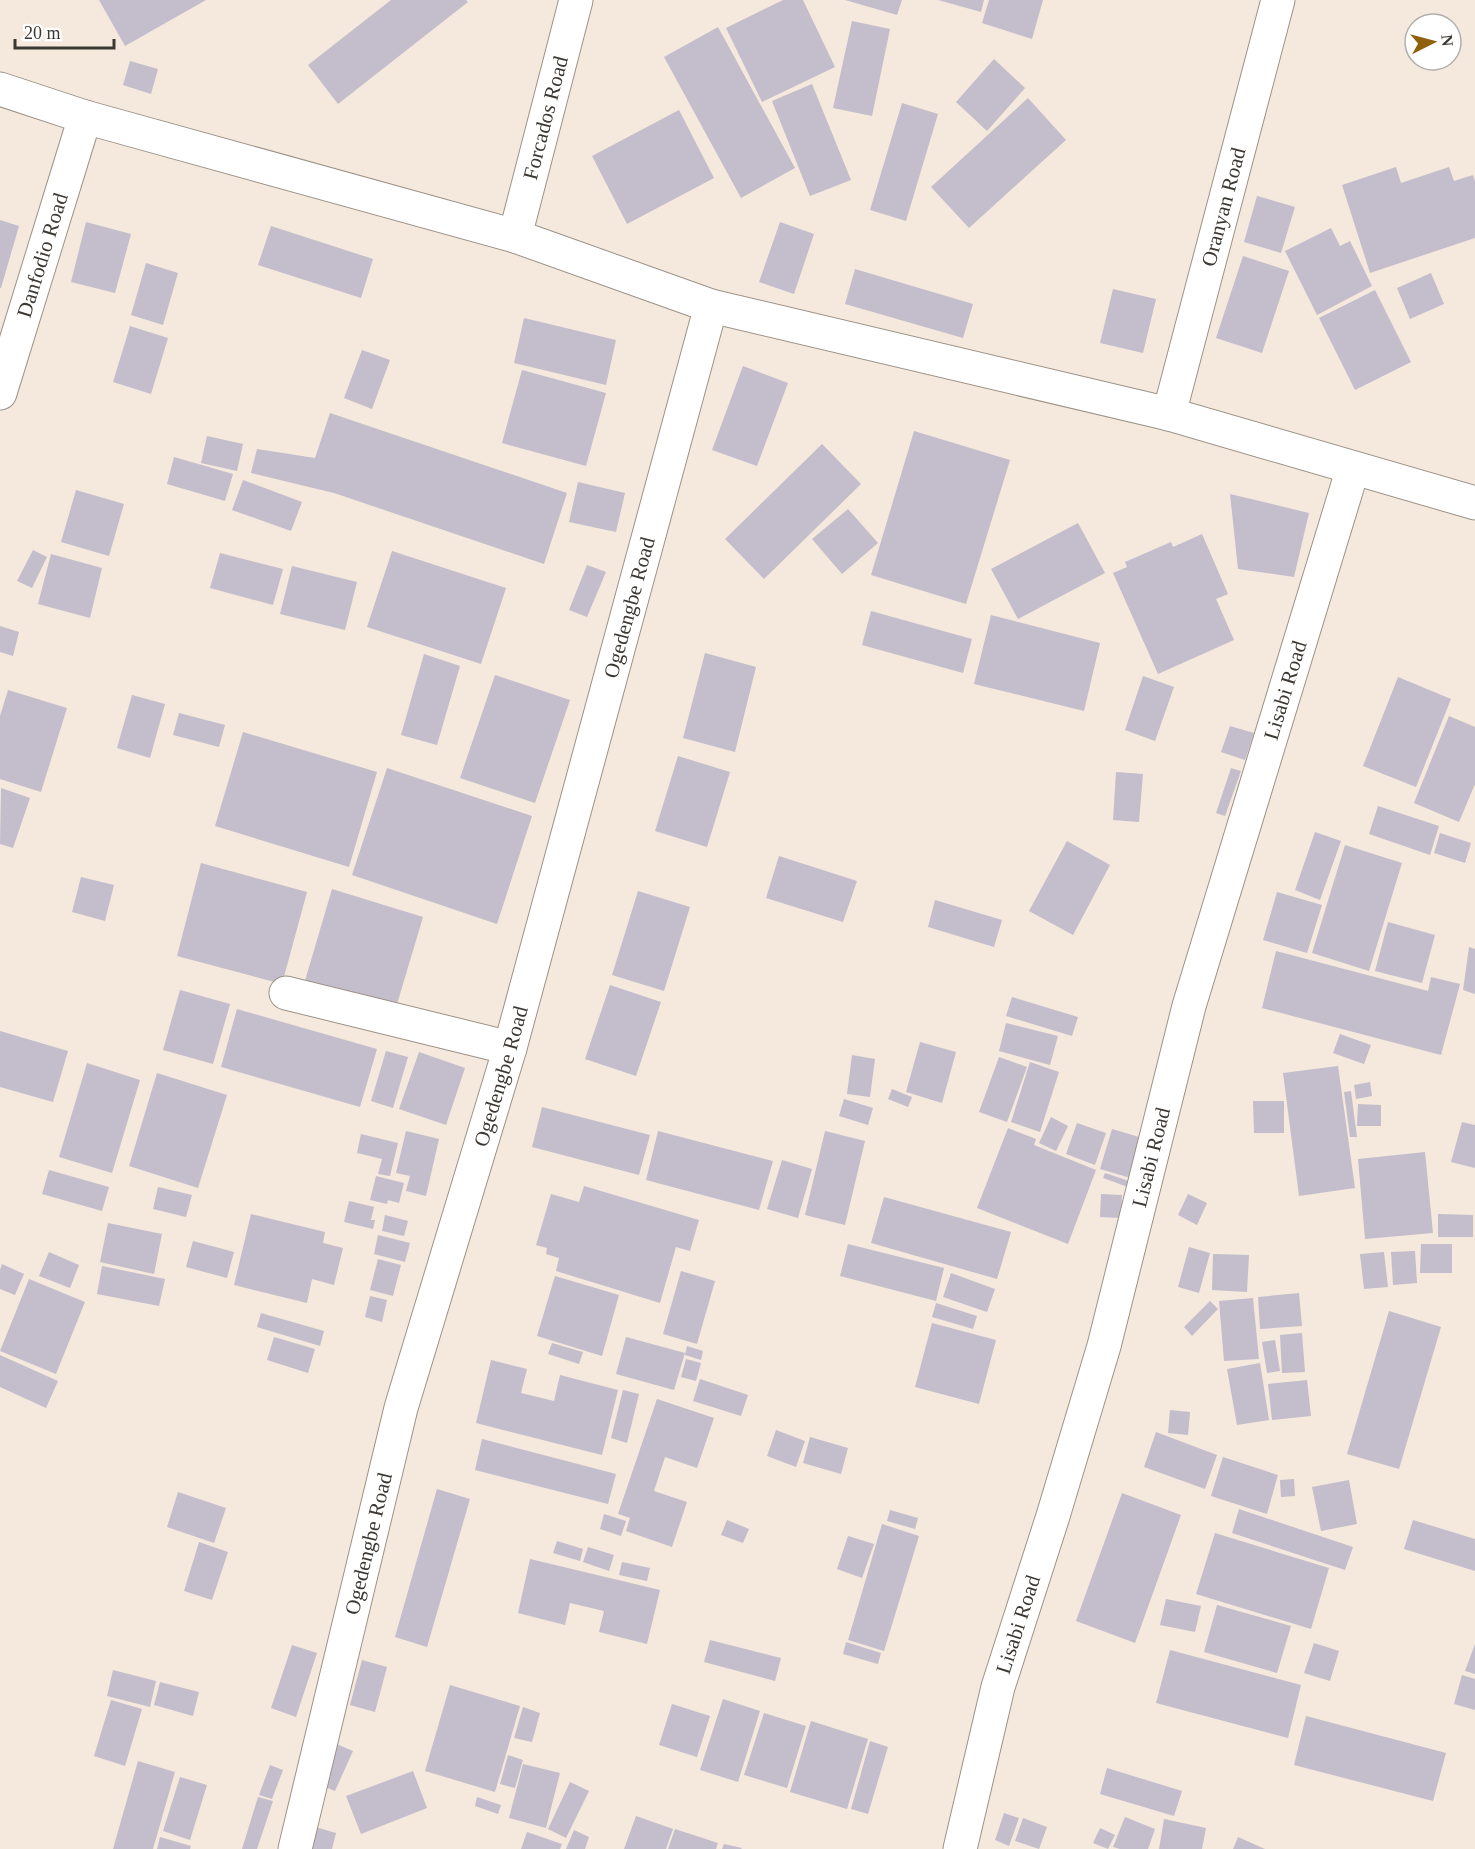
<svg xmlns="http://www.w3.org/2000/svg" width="1475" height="1849" font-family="'Times New Roman',serif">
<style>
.building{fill:#c4bdcc}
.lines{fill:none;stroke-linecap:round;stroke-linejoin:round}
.minor-casing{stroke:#9d9287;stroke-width:35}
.minor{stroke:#fff;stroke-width:33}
.labels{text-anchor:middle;stroke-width:5;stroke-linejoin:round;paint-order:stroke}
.street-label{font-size:21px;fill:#3c3833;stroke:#fff}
</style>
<rect width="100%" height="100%" fill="#f4e9dc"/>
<!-- building -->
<path class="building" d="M99,0h107l-81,46z
M391,0h75l2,2 -130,102 -30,-39z
M783,0h20l32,67 -73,35 -36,-74z
M845,0h57l-5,15z
M938,0h46l-3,12z
M989,0h54l-11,39 -50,-16z
M852,21l38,8 -18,87 -39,-8z
M718,27l77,141 -54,30 -77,-141z
M994,59l31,29 -38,43 -31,-29z
M130,61l28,8 -7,25 -28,-9z
M812,84l39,96 -41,16 -38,-95z
M1028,98l38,42 -97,88 -38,-41z
M902,103l36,11 -32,107 -36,-11z
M679,110l35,68 -87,46 -35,-68z
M1396,167l5,16 48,-16 5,14 19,-6 2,6v57l-105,35 -28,-88z
M1257,196l38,11 -14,46 -37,-11z
M0,220l19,6 -18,62h-1z
M86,222l45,12 -16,59 -44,-11z
M780,222l34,12 -20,60 -35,-12z
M271,226l102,33 -12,39 -103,-33z
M1331,228l9,18 10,-5 22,45 -55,29 -32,-64z
M1243,256l46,15 -27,82 -46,-15z
M146,263l32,10 -15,52 -32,-10z
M855,269l118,35 -10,34 -118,-34z
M1431,273l13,31 -34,15 -13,-31z
M1113,289l43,10 -13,54 -43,-10z
M1375,290l36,72 -56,28 -36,-72z
M524,318l92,22 -10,45 -92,-22z
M130,326l38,12 -17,56 -38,-12z
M362,350l28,10 -18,49 -28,-11z
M743,366l45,17 -31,83 -45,-16z
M522,370l84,23 -20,73 -84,-23z
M330,413l237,80 -23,71 -210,-71 -83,-20 6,-24 58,9z
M914,431l96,29 -44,144 -95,-29z
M207,436l36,8 -6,27 -36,-8z
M822,444l39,40 -97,95 -39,-40z
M174,457l59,17 -8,27 -58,-17z
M243,480l59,22 -11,29 -59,-21z
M578,482l47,11 -9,39 -47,-10z
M76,490l48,14 -15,52 -48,-14z
M1230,494l79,19 -15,64 -56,-8z
M848,509l30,34 -36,31 -30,-35z
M1078,523l27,50 -87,46 -27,-50z
M1202,534l26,60 -12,5 18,41 -76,34 -45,-101 14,-6 -2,-5 46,-20 2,5z
M33,550l14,7 -15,31 -15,-7z
M392,551l114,37 -25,76 -114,-37z
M220,553l63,16 -10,36 -63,-17z
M51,554l51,14 -12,50 -52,-14z
M587,565l19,7 -19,45 -18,-7z
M292,566l65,16 -12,48 -65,-16z
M871,611l101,28 -9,34 -101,-28z
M991,615l109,28 -16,68 -110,-27z
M0,626l19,6 -6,24 -13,-4z
M705,653l51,14 -21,85 -52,-14z
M424,654l36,12 -23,79 -36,-10z
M495,675l75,25 -35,103 -75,-25z
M1143,676l31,11 -19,54 -30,-11z
M1398,677l53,22 -35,88 -53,-21z
M8,690l59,18 -26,84 -41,-13v-63z
M132,695l33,9 -15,54 -33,-10z
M179,713l46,12 -6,22 -46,-12z
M1449,716l26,11v57l-16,38 -45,-19z
M1230,726l24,7 -9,27 -24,-8z
M243,732l134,40 -28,95 -134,-41z
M678,756l52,16 -23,75 -52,-16z
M387,768l145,48 -35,108 -145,-49z
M1231,768l10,3 -16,45 -9,-3z
M1116,772l27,2 -4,48 -26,-2z
M1,788l29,10 -17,50 -13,-4z
M1378,806l61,20 -9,29 -61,-21z
M1315,832l26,9 -21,59 -25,-10z
M1440,833l31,10 -6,20 -31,-10z
M1067,841l43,24 -37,70 -44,-24z
M1345,845l57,18 -33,108 -57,-18z
M779,856l78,25 -14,41 -77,-24z
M201,863l106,29 -25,92 -105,-28z
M81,877l33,8 -9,36 -33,-9z
M332,889l91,28 -28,94 -91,-27z
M638,891l52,16 -26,84 -52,-16z
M1277,892l45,13 -15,48 -44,-13z
M935,900l67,20 -8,27 -66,-20z
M1388,922l47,13 -13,48 -47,-12z
M1469,947l6,2v45l-12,-4z
M1276,951l152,40 3,-14 29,7 -19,71 -179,-47z
M610,985l51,17 -25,74 -51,-17z
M180,990l50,14 -17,60 -50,-14z
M1012,997l66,20 -6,19 -66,-20z
M237,1009l140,40 -17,58 -139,-40z
M1006,1023l52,13 -8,29 -51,-14z
M0,1031l68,20 -15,51 -53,-15z
M1340,1034l31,11 -7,19 -31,-11z
M920,1042l36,10 -14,51 -36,-11z
M386,1051l22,6 -15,51 -22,-7z
M419,1052l46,16 -19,57 -47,-16z
M852,1055l23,4 -5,38 -23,-3z
M999,1057l28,10 -20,55 -28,-10z
M1030,1062l29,10 -19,60 -29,-10z
M87,1063l53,17 -28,93 -53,-16z
M1338,1066l17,122 -56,8 -16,-123z
M157,1073l70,22 -29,93 -69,-22z
M1370,1082l2,14 -16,3 -2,-14z
M892,1089l20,8 -4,10 -20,-8z
M1351,1091l6,46h-7l-6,-45z
M844,1099l29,9 -5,17 -29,-9z
M1253,1101h31v32h-30z
M1358,1104l23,1v21h-24z
M542,1107l108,28 -11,40 -107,-28z
M1051,1117l17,9 -12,25 -17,-8z
M1462,1122l13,3v43l-24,-6z
M1077,1123l29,10 -11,32 -29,-11z
M1008,1128l28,11 -2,6 62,25 -28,74 -91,-36z
M1112,1129l34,10 -12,40 -34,-10z
M406,1131l33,8 -13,57 -20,-5 4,-15 -14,-3z
M658,1131l115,30 -14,49 -113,-30z
M825,1131l40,10 -20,84 -40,-10z
M361,1134l37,9 -8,33 -12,-2 4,-15 -25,-6z
M1425,1152l8,81 -68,6 -7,-80z
M782,1160l30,9 -14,49 -31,-9z
M49,1170l60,17 -7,24 -60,-17z
M1105,1173l24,8 -1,6 -25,-9z
M376,1176l28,7 -5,20 -11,-3 -1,4 -17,-4z
M584,1186l115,34 -9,31 -14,-4 -16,56 -104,-32 3,-13 -13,-4 1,-6 -11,-3 15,-51 28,8z
M158,1187l34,8 -6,22 -33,-8z
M1101,1194l21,1 -1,23 -21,-1z
M1188,1194l19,9 -10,22 -19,-10z
M884,1197l127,35 -14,47 -126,-36z
M349,1201l25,6 -3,13h4l-2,9 -29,-7z
M251,1214l74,18 -2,11 20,5 -9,37 -22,-6 -5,24 -73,-18z
M1438,1214l35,1v22h-35z
M385,1215l23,6 -4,15 -22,-5z
M108,1223l54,11 -8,40 -54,-12z
M378,1235l32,8 -5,19 -31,-8z
M193,1241l41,11 -7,26 -41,-11z
M848,1244l96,24 -8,33 -96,-25z
M1421,1244h31v29h-32z
M1189,1247l21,6 -11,40 -21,-6z
M1415,1251l2,32 -24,2 -2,-33z
M49,1252l30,13 -9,23 -31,-12z
M1384,1252l4,35 -24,2 -4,-35z
M1213,1254l36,1 -2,37 -35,-2z
M378,1259l23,6 -8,31 -23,-6z
M2,1264l22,10 -9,21 -15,-6v-19z
M102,1266l63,13 -6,27 -62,-12z
M681,1271l34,10 -18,63 -34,-10z
M951,1273l44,16 -8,23 -44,-15z
M555,1276l64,19 -17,61 -65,-20z
M29,1279l56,23 -29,72 -56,-23z
M1299,1293l3,33 -42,3 -2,-32z
M370,1296l17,4 -5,22 -17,-5z
M1253,1298l6,61 -35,2 -5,-60z
M1210,1301l8,8 -26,27 -8,-9z
M936,1303l41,13 -4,13 -41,-12z
M1389,1311l52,16 -42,142 -52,-15z
M261,1313l63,18 -4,15 -63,-19z
M932,1323l64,17 -17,64 -64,-17z
M1302,1333l3,39 -23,1 -2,-38z
M274,1337l41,12 -7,24 -41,-13z
M626,1337l59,16 -11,37 -58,-16z
M1275,1340l5,31 -13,2 -5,-31z
M552,1343l31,9 -4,12 -31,-10z
M687,1346l16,5 -2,9 -16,-5z
M0,1355l58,26 -12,27 -46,-21z
M686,1359l15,4 -5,18 -15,-4z
M491,1360l36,9 -6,24 33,8 6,-26 58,15 -16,65 -126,-32z
M1260,1363l9,57 -32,5 -10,-56z
M700,1379l48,16 -7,21 -48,-15z
M1307,1380l4,36 -39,4 -4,-36z
M623,1390l16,4 -12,49 -16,-5z
M657,1399l57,19 -17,50 -32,-11 -11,34 33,11 -15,45 -46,-16 4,-13 -12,-4z
M1170,1410l20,2 -2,23 -20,-2z
M776,1430l29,11 -9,26 -29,-11z
M1156,1432l61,23 -12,34 -61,-22z
M810,1437l38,11 -7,26 -38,-11z
M482,1439l134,35 -8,30 -133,-34z
M1223,1457l55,18 -11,39 -56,-18z
M1294,1479l1,17 -14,1 -1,-17z
M1349,1480l8,44 -36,7 -9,-44z
M437,1489l33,10 -43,148 -32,-10z
M178,1492l48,16 -12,35 -47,-16z
M1122,1493l59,22 -46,128 -59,-22z
M1239,1509l114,38 -8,23 -113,-37z
M890,1510l28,8 -3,11 -28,-8z
M604,1514l22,7 -5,15 -21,-7z
M727,1520l22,9 -6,14 -22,-8z
M1413,1520l62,19v32l-71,-22z
M882,1524l37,12 -35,115 -36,-11z
M1215,1533l114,35 -18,61 -115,-35z
M848,1536l26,8 -12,34 -25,-9z
M557,1541l26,8 -3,12 -27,-8z
M199,1542l29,10 -16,48 -28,-9z
M588,1547l26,8 -5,16 -26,-9z
M530,1559l130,31 -13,54 -48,-12 5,-21 -34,-8 -5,22 -47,-12z
M622,1562l28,6 -3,13 -28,-6z
M1166,1599l35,7 -6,26 -35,-7z
M1217,1605l74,21 -14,47 -73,-21z
M710,1640l71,18 -6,23 -71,-19z
M846,1642l35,11 -3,11 -35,-10z
M1314,1643l25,8 -9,30 -26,-8z
M1475,1644v30l-10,-3z
M292,1645l25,8 -21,64 -25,-9z
M1170,1650l131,35 -13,53 -132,-35z
M362,1660l25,7 -12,45 -25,-7z
M113,1670l43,11 -6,26 -43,-11z
M1462,1675l13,4v31l-21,-6z
M160,1682l39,10 -6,24 -39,-11z
M450,1685l70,21 -25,86 -70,-21z
M723,1699l37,12 -22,71 -38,-12z
M111,1700l31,9 -17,57 -31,-10z
M672,1704l38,12 -13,41 -38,-12z
M523,1707l17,6 -8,29 -18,-4z
M764,1713l42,13 -19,62 -43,-13z
M1306,1716l140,37 -13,48 -139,-36z
M811,1721l57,18 -21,70 -57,-17z
M870,1741l18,6 -20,67 -17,-5z
M332,1742l21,9 -18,40 -20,-8z
M508,1755l15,5 -8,28 -15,-4z
M138,1761l37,11 -22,77h-40z
M523,1764l37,9 -14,55 -37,-10z
M270,1765l13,5 -11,29 -13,-4z
M1107,1768l75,23 -8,25 -74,-22z
M413,1771l14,37 -66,26 -15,-38z
M180,1777l27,8 -17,55 -27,-9z
M570,1782l19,9 -23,47 -18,-9z
M258,1797l15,4 -16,48h-15z
M477,1797l24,8 -3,9 -23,-8z
M1004,1813l15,5 -10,28 -14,-6z
M636,1816l37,13 -7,20h-42z
M1125,1817l30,12 -7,20h-28l-7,-2z
M1023,1818l24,9 -8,22 -24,-8z
M1164,1819l42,9 -4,21h-43z
M312,1826l24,7 -4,16h-26z
M1100,1828l15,7 -7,14 -15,-6z
M675,1829l43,14 -2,6h-48z
M574,1830l15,7 -4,12h-19z
M527,1832l35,12 -2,5h-39z
M160,1837l31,9 -1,3h-33z
M1238,1837l27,12h-32z
M724,1844l18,4 -1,1h-19z"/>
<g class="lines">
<!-- minor casing -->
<g class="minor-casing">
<g id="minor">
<path d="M0,89l85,28 430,119 196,70 458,108 306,89"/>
<path id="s1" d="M515,236l61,-236"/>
<path id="s2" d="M0,393l85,-276"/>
<path id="s3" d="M1169,414l109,-414"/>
<path d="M286,993l224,55"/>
<path id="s4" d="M295,1849l106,-441 109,-360 201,-742"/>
<path id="s5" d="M960,1849l38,-162 55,-171 51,-170 85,-340 164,-538"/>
</g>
</g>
<!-- minor -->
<use href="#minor" class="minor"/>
</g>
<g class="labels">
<!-- street labels -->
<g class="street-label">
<text dy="7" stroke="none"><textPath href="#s1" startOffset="122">Forcados Road</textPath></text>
<text dy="7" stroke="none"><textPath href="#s3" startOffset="214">Oranyan Road</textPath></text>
<text dy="7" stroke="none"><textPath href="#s2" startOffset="144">Danfodio Road</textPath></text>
<text dy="7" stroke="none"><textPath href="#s4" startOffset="1286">Ogedengbe Road</textPath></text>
<text dy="7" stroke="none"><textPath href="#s5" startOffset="1204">Lisabi Road</textPath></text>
<text dy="7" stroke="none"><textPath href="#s4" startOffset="800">Ogedengbe Road</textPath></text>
<text dy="7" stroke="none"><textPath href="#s5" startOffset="718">Lisabi Road</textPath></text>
<text dy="7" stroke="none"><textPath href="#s4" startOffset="314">Ogedengbe Road</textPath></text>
<text dy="7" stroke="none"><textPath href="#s5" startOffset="232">Lisabi Road</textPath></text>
</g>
</g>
<!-- north arrow -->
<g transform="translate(1433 42) rotate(84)"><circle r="28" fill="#ffffff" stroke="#b1afad" stroke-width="1.5"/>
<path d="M0-4.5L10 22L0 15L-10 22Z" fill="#90610c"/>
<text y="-9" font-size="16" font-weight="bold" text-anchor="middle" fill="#3c3833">N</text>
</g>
<!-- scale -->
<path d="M15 39v9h99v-9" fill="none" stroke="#3c3833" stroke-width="3"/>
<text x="24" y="39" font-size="18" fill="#3c3833" stroke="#ffffff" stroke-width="4.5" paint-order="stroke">20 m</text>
</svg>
